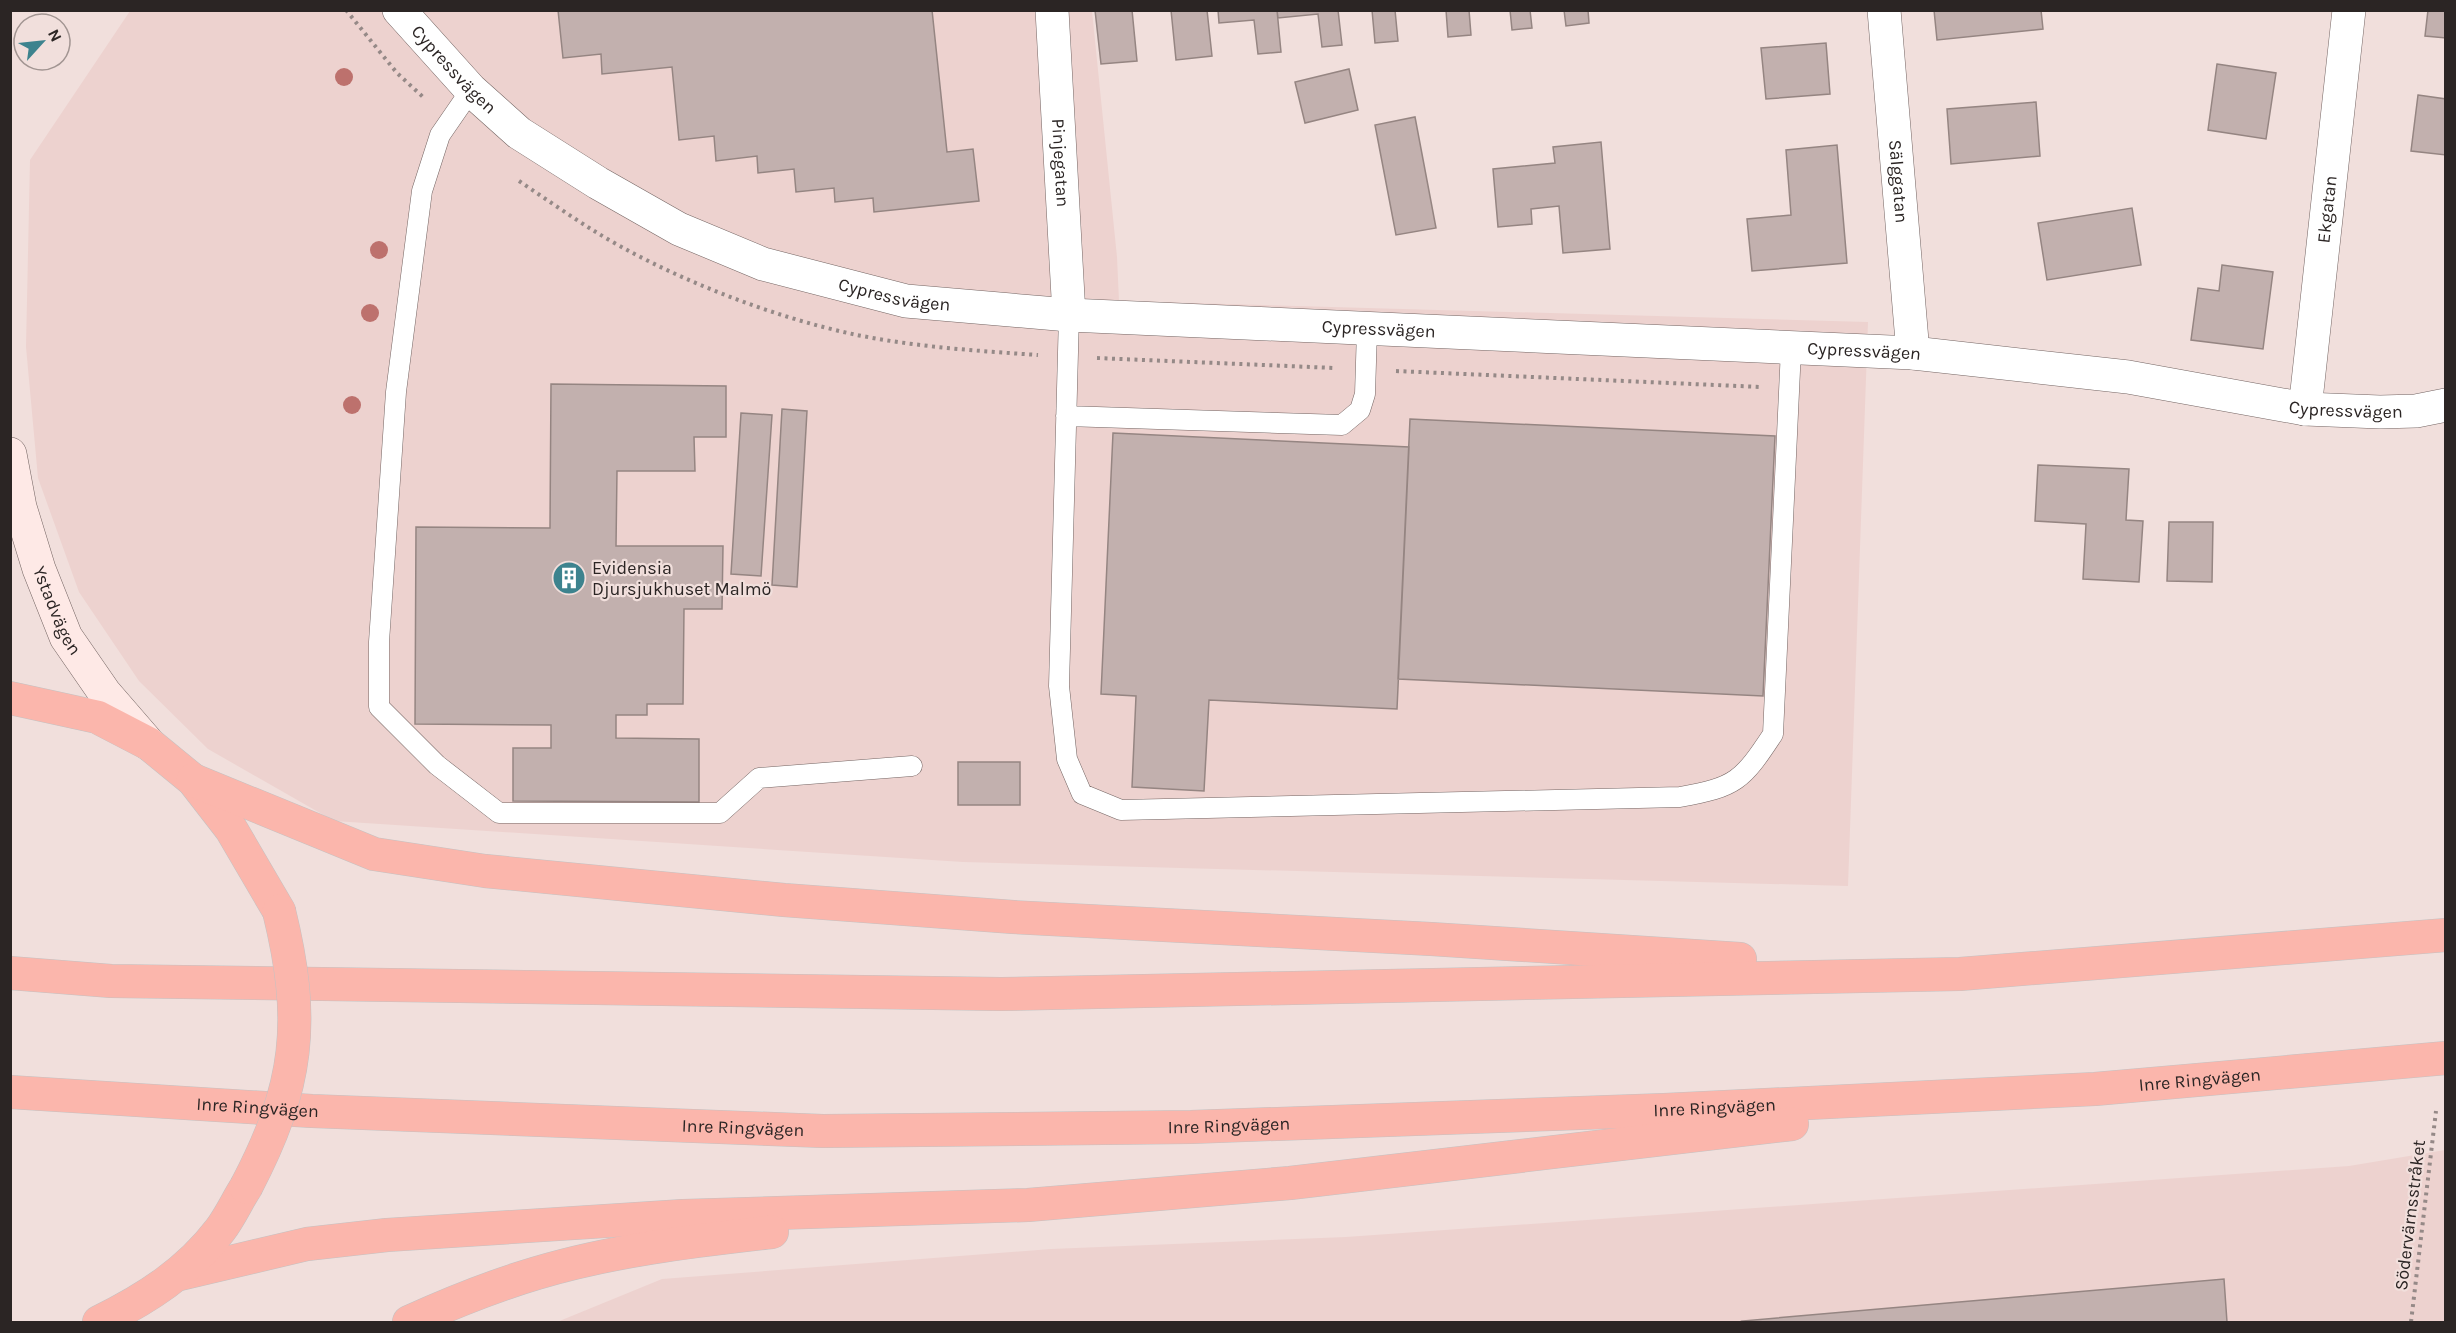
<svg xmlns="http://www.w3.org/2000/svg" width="2456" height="1333" font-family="Karla,sans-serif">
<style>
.built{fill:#edd2cf}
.building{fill:#c2b0ae;stroke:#958582;stroke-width:1.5}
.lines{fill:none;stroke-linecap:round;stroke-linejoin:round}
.lane-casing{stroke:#746563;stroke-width:21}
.street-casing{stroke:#746563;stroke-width:34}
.secondary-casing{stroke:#746563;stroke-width:34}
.highway-casing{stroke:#c4c2c2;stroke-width:34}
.path{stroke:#958987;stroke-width:4;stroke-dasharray:3 4.5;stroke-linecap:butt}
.lane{stroke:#fff;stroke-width:20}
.street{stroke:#fff;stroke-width:33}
.secondary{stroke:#fee9e6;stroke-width:33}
.highway{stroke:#fbb6ac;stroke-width:33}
.highway-bridge-casing{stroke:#c4c2c2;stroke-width:34;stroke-linecap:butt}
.highway-bridge{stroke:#fbb6ac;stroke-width:33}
.tree{fill:#bd716d}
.labels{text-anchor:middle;stroke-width:4.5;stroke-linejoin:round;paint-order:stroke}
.street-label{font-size:18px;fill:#2b2524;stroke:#f1dfdc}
.poi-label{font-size:18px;fill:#2b2524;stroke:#f1dfdc;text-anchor:start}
</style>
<rect width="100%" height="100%" fill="#f1dfdc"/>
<!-- built -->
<path class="built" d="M130,11h962l25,246 2,44 749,21 -20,564 -885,-24 -629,-41 -126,-72 -69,-68 -60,-89 -41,-114 -12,-131 4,-187z
M2445,1150v172h-1888l105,-43 389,-30 295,-12 1003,-71z"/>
<!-- building -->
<path class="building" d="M558,10h374l15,142 26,-3 6,52 -105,11 -1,-14 -38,4 -1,-14 -38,4 -2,-23 -36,4 -1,-17 -41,5 -2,-25 -35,4 -7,-73 -70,7 -1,-20 -38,4z
M1095,10h37l5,51 -36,3z
M1171,10h36l5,46 -36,4z
M1218,10h59l4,42 -23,2 -4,-34 -35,3z
M1277,10h61l4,35 -20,2 -4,-33 -40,4z
M1372,10h23l3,31 -23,2z
M1446,10h23l2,25 -23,2z
M1510,10h20l2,18 -20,2z
M1564,10h24l1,13 -23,3z
M1934,10h107l2,19 -106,11z
M2428,10h18v28l-21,-2z
M1826,43l4,51 -64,5 -5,-51z
M2217,64l59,9 -10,66 -58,-9z
M1349,69l9,41 -53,13 -10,-41z
M2418,95l28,4v56l-35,-4z
M2036,102l4,54 -89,8 -4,-55z
M1415,117l21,111 -40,7 -21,-110z
M1601,142l9,107 -47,4 -4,-47 -28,3 1,15 -34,3 -5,-58 62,-6 -2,-16z
M1837,145l10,118 -95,8 -5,-52 44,-4 -5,-65z
M2132,208l9,57 -94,15 -9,-57z
M2222,265l51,7 -10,77 -72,-9 7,-52 21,3z
M551,384l175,2v51h-32l1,34h-78l-1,75h107l-1,63h-38l-1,95h-36v11h-31v23l83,1v63l-186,-1v-53h38v-23l-136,-1 1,-197 134,1z
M782,409l25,2 -10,176 -25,-2z
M741,413l31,2 -11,161 -30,-2z
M1410,419l365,17 -12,260 -365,-17z
M1113,433l296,14 -12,262 -188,-9 -5,91 -72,-4 4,-91 -35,-2z
M2038,465l91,4 -3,51 17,1 -4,61 -56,-3 3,-55 -51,-3z
M2169,522h44l-1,60 -45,-1z
M958,762h62v43h-62z
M2224,1279l3,43h-484l-1,-1z"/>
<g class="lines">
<!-- lane casing -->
<g class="lane-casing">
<path id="lane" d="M471,90l-31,45 -18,56 -26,201 -17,250v65l58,58 62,48h221l39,-35 153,-12
M1069,315l-10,371 8,73 15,35 39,16 559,-13c56,-10 62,-16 93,-63l18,-385
M1066,416l276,9 18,-15 5,-16 2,-64"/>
</g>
<!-- street casing -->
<g class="street-casing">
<g id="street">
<path id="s1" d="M399,10l72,80 48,43 79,50 81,46 84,35 143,37 163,14 844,38 215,24 177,32 75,3 36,-1 30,-6"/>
<path id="s2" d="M1052,10l17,305"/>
<path id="s3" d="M1884,10l29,343"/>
<path id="s4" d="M2305,409l44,-399"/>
</g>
</g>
<!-- secondary casing -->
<g class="secondary-casing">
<g id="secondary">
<path id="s5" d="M10,454l10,53 19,62 27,68 38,55 45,52"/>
</g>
</g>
<!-- highway casing -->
<g class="highway-casing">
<g id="highway">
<path d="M10,698l87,19 52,27 44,36 38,49 48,82"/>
<path d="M193,780l181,74 111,17 299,29 229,17 418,22 309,20"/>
<path d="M10,973l101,8 890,13 959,-20 486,-39"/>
<path id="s6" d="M10,1092l302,19 511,20 368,-4 473,-17 431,-21 351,-31"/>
<path d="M180,1274l127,-30 80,-9 296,-19 345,-11 262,-22 502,-59"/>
<path d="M99,1322c47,-23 89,-50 121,-92 10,-13 17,-29 26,-43"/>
<path d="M409,1322c42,-19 84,-36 128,-49 76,-23 157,-32 235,-41"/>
</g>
</g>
<!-- path -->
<path class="path" d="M346,10l51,63 26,24
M519,181c24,16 48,33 72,48 75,47 180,88 266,106 60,12 121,16 181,20
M1097,358l238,10
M1396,371l365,16
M2411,1322l25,-211"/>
<!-- lane -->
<use href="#lane" class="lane"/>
<!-- street -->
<use href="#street" class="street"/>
<!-- secondary -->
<use href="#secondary" class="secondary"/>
<!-- highway -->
<use href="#highway" class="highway"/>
<!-- highway-bridge casing -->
<g class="highway-bridge-casing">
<path id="highway-bridge" d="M246,1187c53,-101 60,-166 33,-276"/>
</g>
<!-- highway-bridge -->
<use href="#highway-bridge" class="highway-bridge"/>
</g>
<!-- trees -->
<g class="tree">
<circle cx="344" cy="77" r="9"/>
<circle cx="379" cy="250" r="9"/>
<circle cx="370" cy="313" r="9"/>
<circle cx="352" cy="405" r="9"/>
</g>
<!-- icons -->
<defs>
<g id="building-disc" transform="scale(1.725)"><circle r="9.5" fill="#3d838e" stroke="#f1dfdc"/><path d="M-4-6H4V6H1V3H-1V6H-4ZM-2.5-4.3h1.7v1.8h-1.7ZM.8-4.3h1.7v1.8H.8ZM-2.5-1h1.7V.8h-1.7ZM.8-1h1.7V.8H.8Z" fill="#fff"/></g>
</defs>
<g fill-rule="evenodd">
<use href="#building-disc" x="569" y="578"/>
</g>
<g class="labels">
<!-- street labels -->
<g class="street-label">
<text dy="6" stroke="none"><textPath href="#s1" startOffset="81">Cypressvägen</textPath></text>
<text dy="6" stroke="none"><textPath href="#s2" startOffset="153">Pinjegatan</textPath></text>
<text dy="6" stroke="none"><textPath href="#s3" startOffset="172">Sälggatan</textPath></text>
<text dy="6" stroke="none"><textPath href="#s4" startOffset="201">Ekgatan</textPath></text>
<text dy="6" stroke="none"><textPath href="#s1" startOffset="585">Cypressvägen</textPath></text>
<text dy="6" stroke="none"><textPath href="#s1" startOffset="1071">Cypressvägen</textPath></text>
<text dy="6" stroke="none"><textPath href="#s1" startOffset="1557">Cypressvägen</textPath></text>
<text dy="6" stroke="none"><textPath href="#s1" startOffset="2043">Cypressvägen</textPath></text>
<text dy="6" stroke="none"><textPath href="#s5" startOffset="164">Ystadvägen</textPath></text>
<text dy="6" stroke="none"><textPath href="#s6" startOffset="2192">Inre Ringvägen</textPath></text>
<text dy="6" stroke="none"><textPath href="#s6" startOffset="248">Inre Ringvägen</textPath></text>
<text dy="6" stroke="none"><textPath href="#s6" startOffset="1706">Inre Ringvägen</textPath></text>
<text dy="6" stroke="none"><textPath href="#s6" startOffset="1220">Inre Ringvägen</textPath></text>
<text dy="6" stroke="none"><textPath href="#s6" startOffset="734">Inre Ringvägen</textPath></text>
<text transform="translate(2410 1215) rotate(-83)" y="6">Södervärnsstråket</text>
</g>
<!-- poi labels -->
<g class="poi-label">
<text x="592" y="574">Evidensia<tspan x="592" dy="21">Djursjukhuset Malmö</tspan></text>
</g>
</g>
<!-- border -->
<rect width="2456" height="1333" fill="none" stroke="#2b2524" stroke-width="24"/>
<!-- north arrow -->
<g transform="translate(42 42) rotate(63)"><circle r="28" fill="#f1dfdc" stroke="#a29592" stroke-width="1.5"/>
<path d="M0-4.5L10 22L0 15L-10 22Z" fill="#3d838e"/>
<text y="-9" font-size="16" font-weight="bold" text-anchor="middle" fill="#2b2524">N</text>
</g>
</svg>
